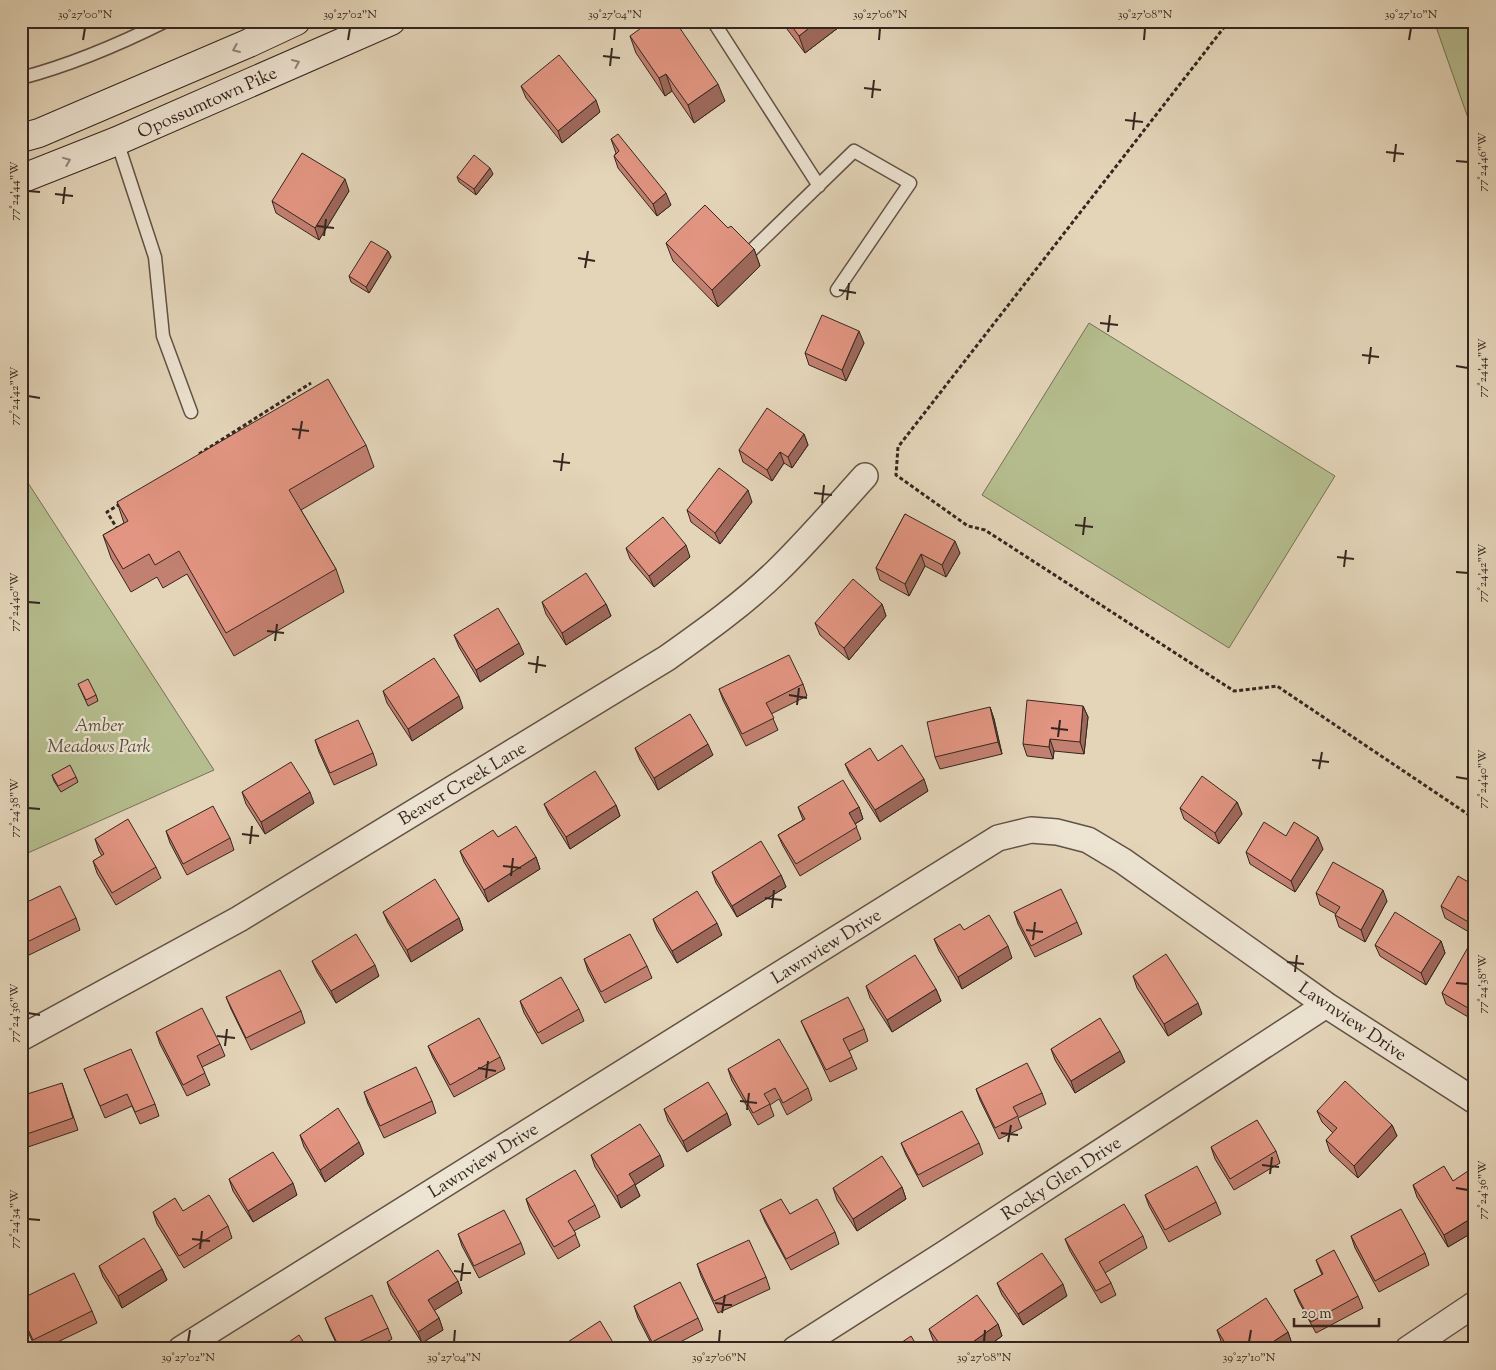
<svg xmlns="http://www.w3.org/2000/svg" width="1496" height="1370" font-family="'Sorts Mill Goudy',serif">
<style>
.green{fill:#b5bd8e;stroke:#757257}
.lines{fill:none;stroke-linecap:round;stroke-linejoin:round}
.lane-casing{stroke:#615246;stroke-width:15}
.street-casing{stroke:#615246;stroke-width:28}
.secondary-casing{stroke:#352620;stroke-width:30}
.path{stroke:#352620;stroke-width:3;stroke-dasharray:4 2.5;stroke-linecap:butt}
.lane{stroke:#ede4d2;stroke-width:12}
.street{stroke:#ede4d2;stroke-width:25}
.secondary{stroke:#ede4d2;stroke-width:28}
.wall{fill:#c28070;stroke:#352620}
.shaded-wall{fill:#9e685b;stroke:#352620}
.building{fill:#e29582;stroke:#352620}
.oneway{stroke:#918579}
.ticks{fill:none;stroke:#352620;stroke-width:2}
.labels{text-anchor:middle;stroke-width:4.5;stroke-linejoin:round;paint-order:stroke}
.street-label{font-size:18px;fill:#352620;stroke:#ede4d2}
.park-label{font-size:18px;font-style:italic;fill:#554c3c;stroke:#ede4d2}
.neatline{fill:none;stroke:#352620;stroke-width:2}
.ticks-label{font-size:12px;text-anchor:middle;fill:#352620}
</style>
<rect width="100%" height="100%" fill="#e4d5b9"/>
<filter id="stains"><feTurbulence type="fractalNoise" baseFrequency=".004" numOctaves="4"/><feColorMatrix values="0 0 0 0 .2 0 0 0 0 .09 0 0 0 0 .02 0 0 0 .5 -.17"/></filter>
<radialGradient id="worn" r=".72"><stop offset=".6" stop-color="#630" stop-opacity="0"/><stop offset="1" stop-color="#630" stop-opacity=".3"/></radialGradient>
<!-- green -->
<path class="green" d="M1434,21h41v117z
M1089,323l246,153 -106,172 -247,-153z
M21,472l193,298 -193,86z"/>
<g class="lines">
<!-- lane casing -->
<g class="lane-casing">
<path id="lane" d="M713,21l106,165
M21,78c50,-13 99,-34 145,-57
M117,141l38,116 8,79 28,76
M751,251l103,-100 56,32 -73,107"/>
</g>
<!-- street casing -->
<g class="street-casing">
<path id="street" d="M21,1038l218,-119 428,-261c38,-27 76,-54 109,-86 31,-30 60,-64 89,-96
M181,1349l817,-511 33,-8 26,2 31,8 35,21 203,144 149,96
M795,1349l149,-95 382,-249
M1408,1349l67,-45"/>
</g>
<!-- secondary casing -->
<g class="secondary-casing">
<path id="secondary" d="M21,138l18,-5 210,-90 47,-22
M21,179l96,-38 274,-120"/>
</g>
<!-- path -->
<path class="path" d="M1229,21l-331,426 -2,28 72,51 17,4 249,161 43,-5 198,133
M199,454l112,-71
M118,530l-11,-18 13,-8
M21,798l7,-2"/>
<!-- lane -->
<use href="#lane" class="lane"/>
<!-- street -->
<use href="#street" class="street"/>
<!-- secondary -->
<use href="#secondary" class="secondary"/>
</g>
<!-- wall -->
<path class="wall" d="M781,21h66l-42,32z
M630,36l95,65 -31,22 -22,-32 -7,5 -29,-43z
M521,86l79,26 -38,31 -36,-45z
M611,139l60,66 -14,11 -39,-48 -4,-12 2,-3z
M493,174l-17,21 -17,-13 -2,-5z
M349,191l-30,49 -43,-27 -4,-12z
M728,228l26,21 6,17 -42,41 -45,-46 -7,-18z
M388,251l3,6 -22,36 -18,-11 -2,-6z
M864,343l-18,38 -37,-16 -4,-12z
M804,434l4,11 -16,23 -8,-5 -12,18 -29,-19 -4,-12z
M366,445l8,22 -73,43 35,59 8,23 -110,64 -47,-82 -24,14 -6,-11 -26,15 -20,-34 -8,-23 21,-12 -7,-21z
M752,502l-32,42 -29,-22 -4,-12z
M905,514l55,39 -14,24 -21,-11 -16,30 -29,-16 -4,-12z
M626,548l64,9 -36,30 -24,-28z
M542,602l64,2 5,12 -45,29 -20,-31z
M882,604l4,12 -37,44 -29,-25 -5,-12z
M454,635l70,19 -44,28 -21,-35z
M78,684l18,11 2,6 -10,5z
M803,684l4,12 -36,18 7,16 -32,16 -23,-46 -4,-11z
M383,691l80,17 -51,33 -25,-38z
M1083,706l5,11 -4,37 -30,-3 -1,8 -26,-3 -4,-12z
M990,707l4,12 8,35 -62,15 -5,-12z
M315,740l58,13 4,12 -43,20 -15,-33z
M635,748l78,7 -55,35 -18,-30z
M878,761l50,30 -48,31 -30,-47 -5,-11z
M52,775l24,2 2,5 -17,10 -7,-11z
M242,792l72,11 -49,31 -19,-30z
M1237,802l5,12 -23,30 -35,-25 -4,-11z
M544,804l72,1 4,11 -50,33 -21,-34z
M798,807h61l4,12 -8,5 6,15 -61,37 -17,-30 -5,-11 25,-15z
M166,831l64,7 4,12 -47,25 -17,-32z
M1286,836l37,13 -28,43 -45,-28 -4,-12z
M498,837l38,20 4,12 -52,33 -24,-40 -4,-11z
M95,839l61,28 5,11 -45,27 -19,-32 -4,-12 9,-5 -3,-5z
M712,872l69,3 5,12 -49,30 -21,-34z
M1475,886v47l-1,2 -29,-17 -4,-12z
M1316,893l71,8 -22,41 -26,-15 -4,-12 1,-1 -16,-9z
M21,905l55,13 4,12 -59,29z
M383,912l76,6 4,12 -52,32 -23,-39z
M1014,912l63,10 5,12 -47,23 -17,-33z
M653,919l69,16 -45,28 -20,-33z
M964,930l48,28 -50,31 -23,-38 -5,-12z
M1441,941l4,12 -19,32 -46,-29 -5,-11z
M1475,944v77l-29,-17 -4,-11z
M584,959l63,7 5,12 -47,25 -17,-32z
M312,961l67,15 -43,27 -19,-31z
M1133,976l69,38 -34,22 -31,-48z
M866,986l70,3 5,12 -49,31 -22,-34z
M226,997l75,14 4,12 -54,27 -20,-41z
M520,1001l59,8 5,12 -42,23 -18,-31z
M801,1021l63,8 4,12 -19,10 8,18 -27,13 -24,-50z
M156,1032l64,12 5,12 -23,11 8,18 -23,11 -27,-52z
M428,1046l72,11 5,12 -51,28 -21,-39z
M1051,1049l74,13 -50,31 -20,-33z
M84,1069l71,35 4,12 -19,8 -8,-18 -27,12z
M728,1069l80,19 4,12 -25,15 -8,-16 -9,6 4,11 -16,9 -26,-44z
M62,1083l16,47 -50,17 -7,-20z
M976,1089l66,4 4,11 -28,14 4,10 -23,11 -19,-39z
M364,1092l68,9 4,12 -52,25 -16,-34z
M664,1109l63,4 4,12 -44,27 -19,-31z
M1317,1111l75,14 5,11 -39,42 -28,-26 -4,-12 7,-7 -11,-11z
M300,1135l64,19 -39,28 -21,-35z
M901,1143h78l4,11 -60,33 -17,-32z
M1211,1147l65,4 4,12 -46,27 -19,-31z
M591,1155l73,11 -29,19 5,11 -19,12 -26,-41z
M1475,1176v55l-27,16 -31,-50 -4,-12 40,-4z
M229,1179l68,16 -44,27 -20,-31z
M902,1187l4,12 -49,32 -20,-31 -4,-12z
M1145,1195l71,7 5,12 -52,28 -20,-36z
M526,1199l69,6 5,12 -26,14 6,15 -22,13 -28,-48z
M760,1210l30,4 45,18 4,12 -48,26 -26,-48z
M183,1211l45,15 4,12 -48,30 -27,-44 -4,-12z
M458,1234l63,9 4,11 -46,24 -17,-32z
M1143,1236l4,12 -42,25 6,10 5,12 -15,8 -31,-52 -5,-12z
M1351,1236l74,17 4,12 -50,27 -24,-44z
M1316,1260l42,36 5,12 -47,25 -17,-31 -5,-12 28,-15z
M697,1264l69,13 4,12 -52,24 -17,-37z
M99,1266l63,3 5,11 -45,28 -19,-31z
M458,1281l4,12 -28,17 5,8 4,12 -21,13 -31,-49 -4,-12z
M997,1283l70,13 -44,29 -21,-30z
M21,1299l71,12 5,12 -54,26h-7l-15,-32z
M634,1306l64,12 5,12 -36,19h-13l-16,-31z
M325,1318l63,10 4,11 -19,10h-34l-9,-19z
M998,1324l4,12 -18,13h-45l-6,-9 -4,-11z
M1217,1330l71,2 4,12 -8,5h-58l-5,-8z"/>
<!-- shaded-wall -->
<path class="shaded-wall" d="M818,21h29l-42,32 -6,-17z
M666,74l6,17 -7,5 -6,-18z
M718,84l7,17 -31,22 -6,-18z
M596,100l4,12 -38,31 -4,-12z
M490,168l3,6 -17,21 -2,-6z
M345,179l4,12 -30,49 -4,-12z
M666,193l5,12 -14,11 -4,-12z
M754,249l6,17 -42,41 -6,-17z
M388,251l3,6 -22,36 -3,-6z
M859,331l5,12 -18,38 -4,-11z
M804,434l4,11 -16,23 -4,-11z
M780,452l4,11 -12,18 -5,-11z
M748,490l4,12 -32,42 -5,-11z
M955,541l5,12 -14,24 -4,-12z
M686,545l4,12 -36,30 -5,-11z
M921,554l4,12 -16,30 -4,-12z
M606,604l5,12 -45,29 -4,-12z
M882,604l4,12 -37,44 -5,-12z
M519,643l5,11 -44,28 -4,-12z
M459,696l4,12 -51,33 -4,-12z
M1083,706l5,11 -4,37 -4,-12z
M990,707l4,12 8,35 -4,-12z
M1050,739l4,12 -1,8 -4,-12z
M708,744l5,11 -55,35 -4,-12z
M924,779l4,12 -48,31 -5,-12z
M310,792l4,11 -49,31 -4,-12z
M1237,802l5,12 -23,30 -4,-11z
M616,805l4,11 -50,33 -4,-12z
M859,807l4,12 -10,6 -4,-12z
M1318,837l5,12 -28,43 -4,-11z
M536,857l4,12 -52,33 -4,-12z
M781,875l5,12 -49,30 -5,-11z
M1383,890l4,11 -22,41 -4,-12z
M1475,914v19l-1,2 -4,-12z
M459,918l4,12 -52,32 -4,-12z
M717,923l5,12 -45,28 -5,-12z
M1441,941l4,12 -19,32 -5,-12z
M1008,946l4,12 -50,31 -4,-12z
M375,965l4,11 -43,27 -5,-12z
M936,989l5,12 -49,31 -5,-12z
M1198,1003l4,11 -34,22 -4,-12z
M1120,1051l5,11 -50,31 -4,-12z
M727,1113l4,12 -44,27 -4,-11z
M1392,1125l5,11 -39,42 -4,-12z
M359,1142l5,12 -39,28 -5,-12z
M660,1155l4,11 -29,19 5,11 -19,12 -4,-12 12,-22z
M293,1183l4,12 -44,27 -5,-11z
M902,1187l4,12 -49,32 -4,-12z
M1475,1216v15l-27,16 -4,-12z
M162,1269l5,11 -45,28 -4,-12z
M458,1281l4,12 -30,19 -4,-12z
M1063,1284l4,12 -44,29 -5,-11z
M439,1318l4,12 -21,13 -4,-11z
M998,1324l4,12 -18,13h-21z
M1288,1332l4,12 -8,5h-22z"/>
<!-- building -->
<path class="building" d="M651,21h24l43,63 -30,21 -22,-31 -7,4 -29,-42z
M788,21h30l-19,15z
M559,55l37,45 -38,31 -37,-45z
M618,134l48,59 -13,11 -39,-48 5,-5 -8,-12z
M302,153l43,26 -30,49 -43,-27z
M474,155l16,13 -16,21 -17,-12z
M705,205l23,23 3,-2 23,23 -42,41 -46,-47z
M371,241l17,10 -22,36 -17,-11z
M822,315l37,16 -17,39 -37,-17z
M328,379l38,66 -77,45 47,79 -110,64 -47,-82 -24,14 -6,-11 -26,15 -20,-34 25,-14 -11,-19z
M767,408l37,26 -16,23 -8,-5 -13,18 -28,-20z
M719,468l29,22 -33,43 -28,-23z
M905,514l50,27 -13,24 -21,-11 -16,30 -29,-16z
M663,517l23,28 -37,31 -23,-28z
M586,573l20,31 -44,29 -20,-31z
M853,579l29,25 -38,44 -29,-25z
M498,608l21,35 -43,27 -22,-35z
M789,655l14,29 -37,19 8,15 -32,16 -23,-45z
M434,658l25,38 -51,33 -25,-38z
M88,679l8,16 -10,5 -8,-16z
M1027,700l56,6 -3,36 -30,-3 -1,8 -26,-3z
M990,707l8,35 -63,15 -8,-35z
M690,714l18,30 -54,34 -19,-30z
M358,720l15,33 -43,20 -15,-33z
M902,745l22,34 -49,31 -30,-46 25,-16 8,13z
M291,762l19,30 -49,30 -19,-30z
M70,765l6,12 -18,9 -6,-11z
M595,771l21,34 -50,32 -22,-33z
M1202,776l35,26 -22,31 -35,-25z
M843,780l16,27 -10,6 8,14 -61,37 -18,-29 27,-16 -7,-12z
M213,806l17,32 -47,26 -17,-33z
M128,819l28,48 -44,26 -19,-32 11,-7 -9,-15z
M1264,822l22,14 8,-14 24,15 -27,44 -45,-29z
M516,826l20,31 -52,33 -24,-39 33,-21 5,7z
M761,841l20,34 -49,31 -20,-34z
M1333,862l50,28 -22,40 -26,-15 5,-8 -24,-14z
M1458,876l17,10v28l-5,9 -29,-17z
M435,879l24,39 -52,32 -24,-38z
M60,886l16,32 -55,27v-40z
M1061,889l16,33 -46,24 -17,-34z
M697,891l20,32 -45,28 -19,-32z
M1395,912l46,29 -20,32 -46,-28z
M989,915l19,31 -50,31 -24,-38 26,-15 4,6z
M356,934l19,31 -44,26 -19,-30z
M630,934l17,32 -46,26 -17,-33z
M1471,942l4,2v68l-33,-19z
M1166,954l32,49 -34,21 -31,-48z
M915,955l21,34 -49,31 -21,-34z
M280,970l21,41 -55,27 -20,-41z
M561,977l18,32 -41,24 -18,-32z
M848,997l16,32 -21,10 9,18 -26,13 -25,-49z
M202,1008l18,36 -23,12 8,17 -22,12 -27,-53z
M479,1018l21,39 -50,28 -22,-39z
M1100,1018l20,33 -49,30 -20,-32z
M779,1039l29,49 -25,15 -8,-15 -11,6 6,10 -17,9 -25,-44z
M131,1049l24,55 -20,8 -8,-18 -27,12 -16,-37z
M1027,1063l15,30 -29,14 5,9 -23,12 -19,-39z
M416,1067l16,34 -52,25 -16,-34z
M1345,1081l47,44 -38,41 -28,-26 11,-12 -20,-17z
M708,1082l19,31 -44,28 -19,-32z
M62,1083l11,35 -49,17 -3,-8v-31z
M338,1108l21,34 -39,28 -20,-35z
M962,1111l17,32 -61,32 -17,-32z
M1257,1120l19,31 -46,28 -19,-32z
M640,1124l20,31 -31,19 6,10 -18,12 -26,-41z
M273,1152l20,31 -45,28 -19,-32z
M882,1156l20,31 -49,32 -20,-31z
M1197,1166l19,36 -51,28 -20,-35z
M1444,1166l9,15 18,-12 4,7v40l-31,19 -31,-50z
M575,1170l20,35 -27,16 8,13 -22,13 -28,-48z
M209,1195l19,31 -49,30 -26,-44 22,-14 8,13z
M781,1199l9,15 27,-15 18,33 -49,27 -26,-49z
M1124,1204l19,32 -44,26 12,21 -15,8 -31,-52z
M1401,1209l24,44 -50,28 -24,-45z
M504,1210l17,33 -47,23 -16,-32z
M144,1238l18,31 -44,27 -19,-30z
M749,1240l17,37 -52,24 -17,-37z
M438,1250l20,31 -30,19 11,18 -21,14 -31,-50z
M1334,1250l24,46 -47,26 -17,-32 29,-16 -7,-14z
M1042,1253l21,31 -45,30 -21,-31z
M74,1273l18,38 -59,29 -12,-26v-15z
M680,1282l18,36 -46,24 -18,-36z
M372,1295l16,33 -44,21h-4l-15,-31z
M977,1295l21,29 -35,25h-20l-14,-20z
M1266,1298l22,34 -26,17h-33l-12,-19z
M600,1321l17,28h-60z
M299,1335l9,14h-29z
M911,1336l8,13h-27z"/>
<!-- one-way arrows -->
<defs><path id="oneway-chevron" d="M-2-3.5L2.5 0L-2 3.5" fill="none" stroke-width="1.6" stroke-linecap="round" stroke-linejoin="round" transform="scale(1.25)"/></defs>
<g class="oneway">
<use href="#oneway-chevron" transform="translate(236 49) rotate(157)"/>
<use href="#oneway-chevron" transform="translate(296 63) rotate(-24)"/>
<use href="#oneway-chevron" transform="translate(67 161) rotate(-22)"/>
</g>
<!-- ticks -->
<path class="ticks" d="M83,40l2,-12M348,40l2,-12M614,40l1,-12M879,40l1,-12M1144,40l1,-12M1409,40l2,-12M603,56l17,2M610,66l2,-18M864,88l17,2M872,98l2,-18M1125,120l18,2M1133,130l2,-18M1386,152l18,2M1456,161l12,1M1394,162l2,-18M28,191l12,1M55,194l18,2M63,204l2,-17M317,226l17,2M324,236l2,-17M578,258l17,3M585,268l3,-17M839,290l17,3M847,300l2,-17M1100,323l18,2M1108,332l2,-17M1362,355l17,2M1369,364l2,-17M1456,366l12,2M28,396l12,2M292,429l17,2M299,439l3,-18M553,461l17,2M561,471l2,-18M814,493l18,2M822,503l2,-18M1075,525l18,2M1083,535l2,-18M1337,557l17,2M1344,567l2,-17M1456,572l12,1M28,602l12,1M267,631l17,2M275,641l2,-17M528,663l18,3M536,673l2,-17M789,695l18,3M797,705l2,-17M1051,728l17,2M1058,737l2,-17M1312,760l17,2M1319,769l3,-17M1456,777l12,2M28,808l12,1M242,834l17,2M250,844l2,-18M503,866l18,2M511,876l2,-18M765,898l17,2M772,908l2,-18M1026,930l17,2M1033,940l2,-18M1287,962l17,2M1295,972l2,-17M1456,983l12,1M28,1013l12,2M217,1036l18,2M225,1046l2,-17M478,1068l18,3M486,1078l2,-17M740,1101l17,2M747,1110l2,-17M1001,1133l17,2M1008,1142l3,-17M1262,1165l17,2M1270,1174l2,-17M1456,1188l12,2M28,1219l12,1M192,1239l18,2M200,1249l2,-18M454,1271l17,2M461,1281l2,-18M715,1303l17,2M722,1313l3,-18M188,1342l2,-12M454,1342l1,-12M719,1342l1,-12M984,1342l1,-12M1249,1342l2,-12"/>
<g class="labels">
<!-- street labels -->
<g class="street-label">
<text transform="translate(207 102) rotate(-24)" y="6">Opossumtown Pike</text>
<text transform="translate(462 783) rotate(-31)" y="6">Beaver Creek Lane</text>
<text transform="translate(826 946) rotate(-32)" y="6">Lawnview Drive</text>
<text transform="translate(1353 1021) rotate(34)" y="6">Lawnview Drive</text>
<text transform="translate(483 1160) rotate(-32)" y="6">Lawnview Drive</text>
<text transform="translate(1061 1178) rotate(-33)" y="6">Rocky Glen Drive</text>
</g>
<!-- park labels -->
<g class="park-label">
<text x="99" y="731">Amber<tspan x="99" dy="21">Meadows Park</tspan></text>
</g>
</g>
<!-- margin -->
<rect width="1496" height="1370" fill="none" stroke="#e4d5b9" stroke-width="55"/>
<!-- scale -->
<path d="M1294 1318v8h85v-8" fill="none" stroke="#352620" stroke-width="2.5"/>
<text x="1301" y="1318" font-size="15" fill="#352620" stroke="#ede4d2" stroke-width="4" paint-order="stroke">20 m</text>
<rect x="28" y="28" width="1440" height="1314" class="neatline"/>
<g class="ticks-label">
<text x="85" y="18">39°27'00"N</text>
<text x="350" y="18">39°27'02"N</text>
<text x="615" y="18">39°27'04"N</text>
<text x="880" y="18">39°27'06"N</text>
<text x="1145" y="18">39°27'08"N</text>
<text x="1411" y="18">39°27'10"N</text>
<text transform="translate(1482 162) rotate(-90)" y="4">77°24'46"W</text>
<text transform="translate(14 191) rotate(-90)" y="4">77°24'44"W</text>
<text transform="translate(1482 368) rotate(-90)" y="4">77°24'44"W</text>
<text transform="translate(14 396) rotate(-90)" y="4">77°24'42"W</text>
<text transform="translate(1482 573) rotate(-90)" y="4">77°24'42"W</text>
<text transform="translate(14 602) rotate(-90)" y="4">77°24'40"W</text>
<text transform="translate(1482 779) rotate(-90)" y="4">77°24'40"W</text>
<text transform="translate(14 808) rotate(-90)" y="4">77°24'38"W</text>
<text transform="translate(1482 984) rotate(-90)" y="4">77°24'38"W</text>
<text transform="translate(14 1013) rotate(-90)" y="4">77°24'36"W</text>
<text transform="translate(1482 1190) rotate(-90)" y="4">77°24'36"W</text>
<text transform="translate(14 1219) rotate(-90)" y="4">77°24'34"W</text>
<text x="188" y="1361">39°27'02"N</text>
<text x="454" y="1361">39°27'04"N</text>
<text x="719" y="1361">39°27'06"N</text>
<text x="984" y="1361">39°27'08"N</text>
<text x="1249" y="1361">39°27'10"N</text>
</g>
<rect width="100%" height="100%" filter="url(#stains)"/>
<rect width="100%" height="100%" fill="url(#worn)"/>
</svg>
